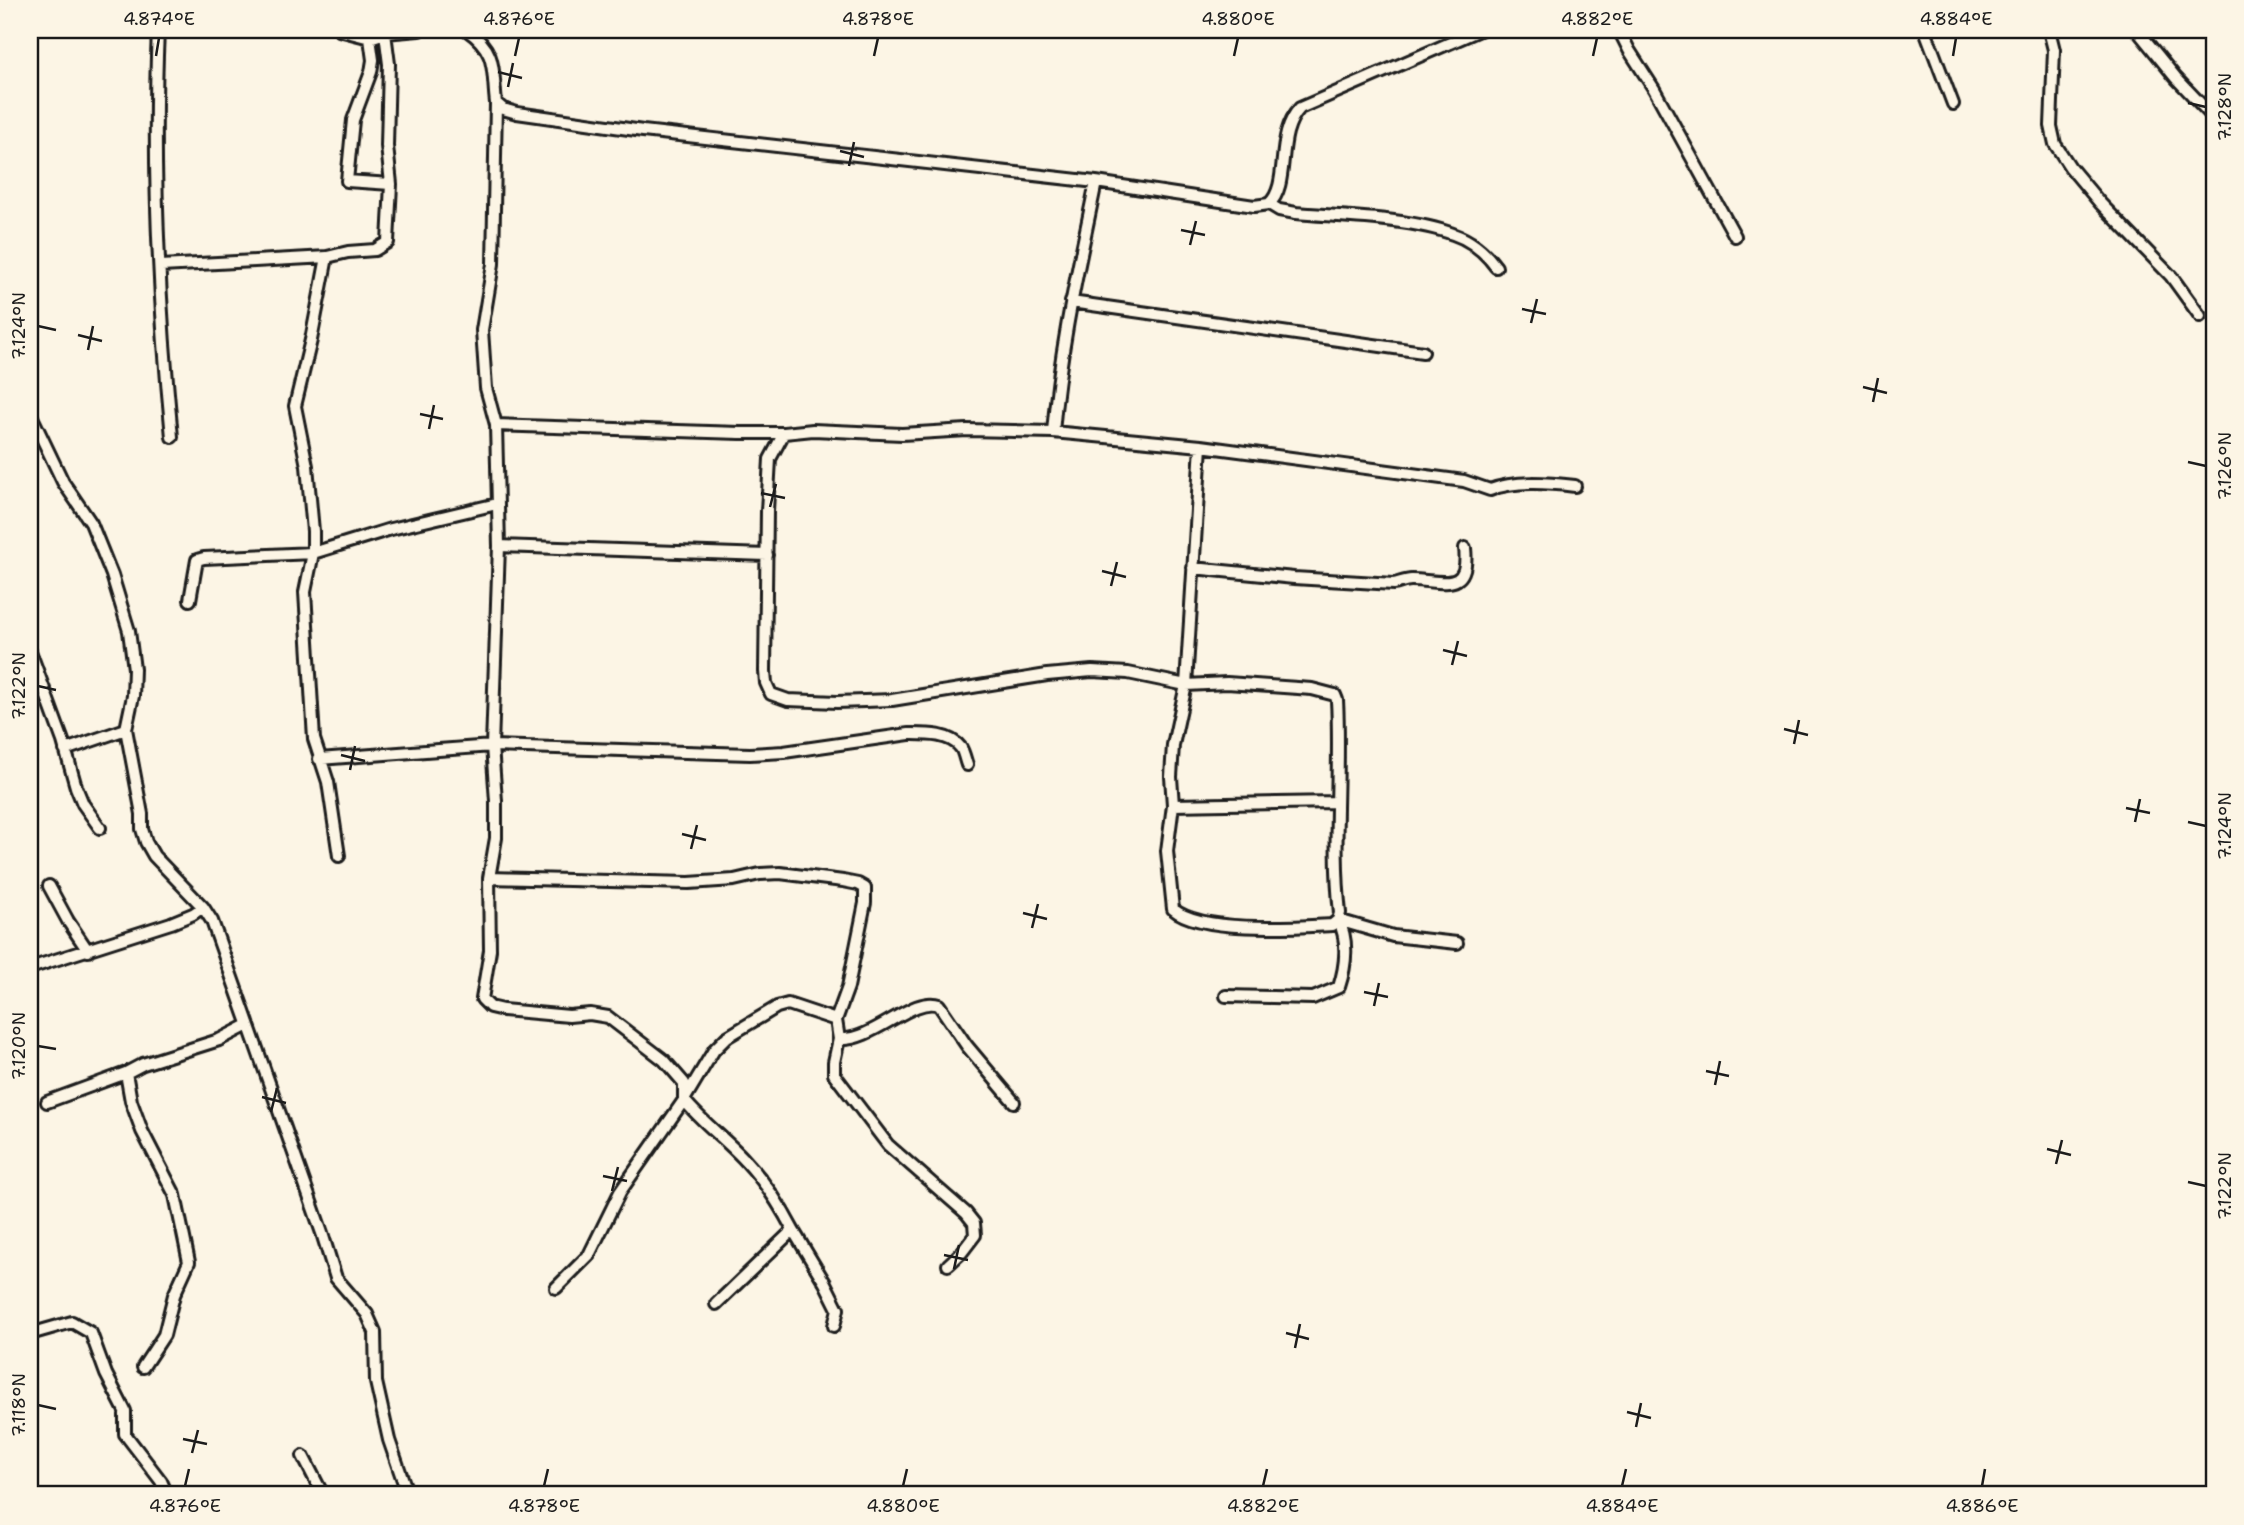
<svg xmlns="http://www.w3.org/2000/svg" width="2244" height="1525" font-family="'Shantell Sans',sans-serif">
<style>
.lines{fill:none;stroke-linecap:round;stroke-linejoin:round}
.street-casing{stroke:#1c1c1c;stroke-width:16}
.street{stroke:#fcf5e5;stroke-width:10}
.ticks{fill:none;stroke:#1c1c1c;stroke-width:2.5}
.neatline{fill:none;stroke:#1c1c1c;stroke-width:2.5}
.ticks-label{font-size:18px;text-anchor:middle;fill:#1c1c1c}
</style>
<rect width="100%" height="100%" fill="#fcf5e5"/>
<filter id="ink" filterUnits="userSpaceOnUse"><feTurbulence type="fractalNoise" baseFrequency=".0143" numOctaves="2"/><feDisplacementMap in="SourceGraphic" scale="14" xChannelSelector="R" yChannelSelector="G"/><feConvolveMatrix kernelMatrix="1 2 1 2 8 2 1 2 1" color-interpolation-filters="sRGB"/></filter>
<g filter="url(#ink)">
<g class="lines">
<!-- street casing -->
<g class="street-casing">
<path id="street" d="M158,30c-6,133 1,274 14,407
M339,30l31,8 15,-5 34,-3
M467,30c31,22 25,40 29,73l7,6 14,4 126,18 453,51 158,24 15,-2c22,-20 5,-69 31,-96l180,-78
M1619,30l10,20 25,39 81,147
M1925,30l28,74
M2049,30l5,20 -3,76 4,18 15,23 30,36 71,73 29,40
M2137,30l39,48 38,40
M385,33l4,31 -2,82 4,38
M496,103l-3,161 -11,66 4,58 10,37 3,121 -7,200 4,55v37l-7,40 1,72 -8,49 8,8 13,3 66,6 21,-2 18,3 56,43 20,23v17c18,22 39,37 59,58 19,20 37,47 50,72l-77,74
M1269,204l10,6 17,3c46,4 115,5 157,21 18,6 32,18 43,33
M161,266l166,-9
M1071,302l352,50
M30,413l33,69 28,41 21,52 17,56 5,38 -1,27 -7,33 16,85v15l4,13 8,14 49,51 9,14 110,312 14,45 31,36 8,18 1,50 13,58 19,55
M496,425l244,8h44l29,-3 89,4 65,-4 86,2 148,14 263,35 26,9c24,-10 59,-7 85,-4
M1053,432c7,-85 26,-167 43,-250
M784,433l-14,26 -3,52 -2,160 1,12 5,11 17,6 49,2 55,-2 155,-25 45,-4 36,2 58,12 41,-2 85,6 23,6 2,5c4,71 -5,142 3,213l-2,7c11,19 8,46 1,67l-26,11 -87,-2
M1201,446l-15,239 -13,60 -2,32 2,28 -6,46 6,58c28,24 122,18 159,16l6,-5 55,16 64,7
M499,546l268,9
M1193,568l101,10 100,6c5,-1 12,-4 17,-4 30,0 59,15 54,-32
M190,600l7,-40 7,-2 109,-5 78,-24 106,-25
M30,651l33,90 13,46 7,17 17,24
M65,750l61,-21
M319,759l173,-13 258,8 34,-2 125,-18c16,0 41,-1 52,14 3,5 4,12 6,17
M1173,805l163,-3
M339,856l-11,-74 -14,-43 -9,-147 8,-39v-22l-6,-65 -12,-60 16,-66 16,-83 21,-5 27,-2 13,-8 3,-58 -44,-3 6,-61 18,-48 2,-12 -3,-22
M489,878l200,5 45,-3 26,-6 20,-1 63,8 15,3 7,4v15l-17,84 -12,33 3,19 -5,23v12l54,71 78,68 8,10 1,12 -13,17 -14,13
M49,886l19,35 20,30
M30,968l141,-45 22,-9 10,-7
M839,1039c34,3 74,-44 100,-34l28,41 47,56
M126,1073l5,28 11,30 33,64 14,67 -15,33 -10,40 -21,32
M47,1102l79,-29 17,-9 76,-24 29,-15
M793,1230l32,53 13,26 -4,17
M556,1288l33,-33 31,-63 64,-92 30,-50 13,-13 50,-30 11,-3 48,16
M30,1334l42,-12 19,11 15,41 19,37v23l36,47 6,14
M303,1456l20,39"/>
</g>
<!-- street -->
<use href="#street" class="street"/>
</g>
</g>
<!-- ticks -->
<path class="ticks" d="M156,56l3,-18M515,56l4,-18M874,56l4,-18M1234,56l4,-18M1593,56l4,-18M1953,56l3,-18M498,72l24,6M508,87l5,-24M2188,103l18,4M840,151l24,6M849,166l5,-24M1181,230l24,5M1190,245l6,-24M1522,309l24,5M1531,323l6,-24M38,326l18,4M78,335l24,6M88,350l5,-24M1863,387l24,6M1873,402l5,-24M420,414l23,5M429,429l5,-24M2188,462l18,4M761,493l24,5M770,507l6,-23M1102,571l24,6M1111,586l6,-24M1443,650l24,6M1452,665l6,-24M38,686l18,4M1784,729l24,6M1794,744l5,-24M341,755l24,6M350,770l5,-24M2126,808l24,5M2135,822l5,-23M2188,822l18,4M682,834l24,6M691,849l6,-24M1023,913l24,6M1032,928l6,-24M1364,992l24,5M1374,1006l5,-23M38,1046l18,3M1706,1071l23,5M1715,1085l5,-24M262,1097l24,6M271,1112l6,-24M2047,1149l24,6M2056,1164l6,-24M603,1176l24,5M2188,1182l18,4M612,1191l6,-24M944,1255l24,5M954,1269l5,-24M1286,1333l23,6M1295,1348l5,-24M38,1405l18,4M1627,1412l24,6M1636,1427l5,-24M183,1439l24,5M192,1453l6,-23M185,1486l4,-17M544,1486l4,-17M903,1486l4,-17M1263,1486l4,-17M1622,1486l4,-17M1982,1486l3,-17"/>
<!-- margin -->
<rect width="2244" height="1525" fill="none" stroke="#fcf5e5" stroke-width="77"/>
<rect x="38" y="38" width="2168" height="1448" class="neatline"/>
<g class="ticks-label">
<text x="159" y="25">4.874°E</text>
<text x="519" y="25">4.876°E</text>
<text x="878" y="25">4.878°E</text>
<text x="1238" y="25">4.880°E</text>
<text x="1597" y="25">4.882°E</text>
<text x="1956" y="25">4.884°E</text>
<text transform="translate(2225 107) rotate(-90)" y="6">7.128°N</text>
<text transform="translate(19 326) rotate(-90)" y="6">7.124°N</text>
<text transform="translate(2225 466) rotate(-90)" y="6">7.126°N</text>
<text transform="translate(19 686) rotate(-90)" y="6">7.122°N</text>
<text transform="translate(2225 826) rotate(-90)" y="6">7.124°N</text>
<text transform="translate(19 1046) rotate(-90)" y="6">7.120°N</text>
<text transform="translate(2225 1186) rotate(-90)" y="6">7.122°N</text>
<text transform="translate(19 1405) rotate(-90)" y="6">7.118°N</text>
<text x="185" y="1512">4.876°E</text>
<text x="544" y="1512">4.878°E</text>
<text x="903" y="1512">4.880°E</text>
<text x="1263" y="1512">4.882°E</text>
<text x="1622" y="1512">4.884°E</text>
<text x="1982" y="1512">4.886°E</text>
</g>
</svg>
